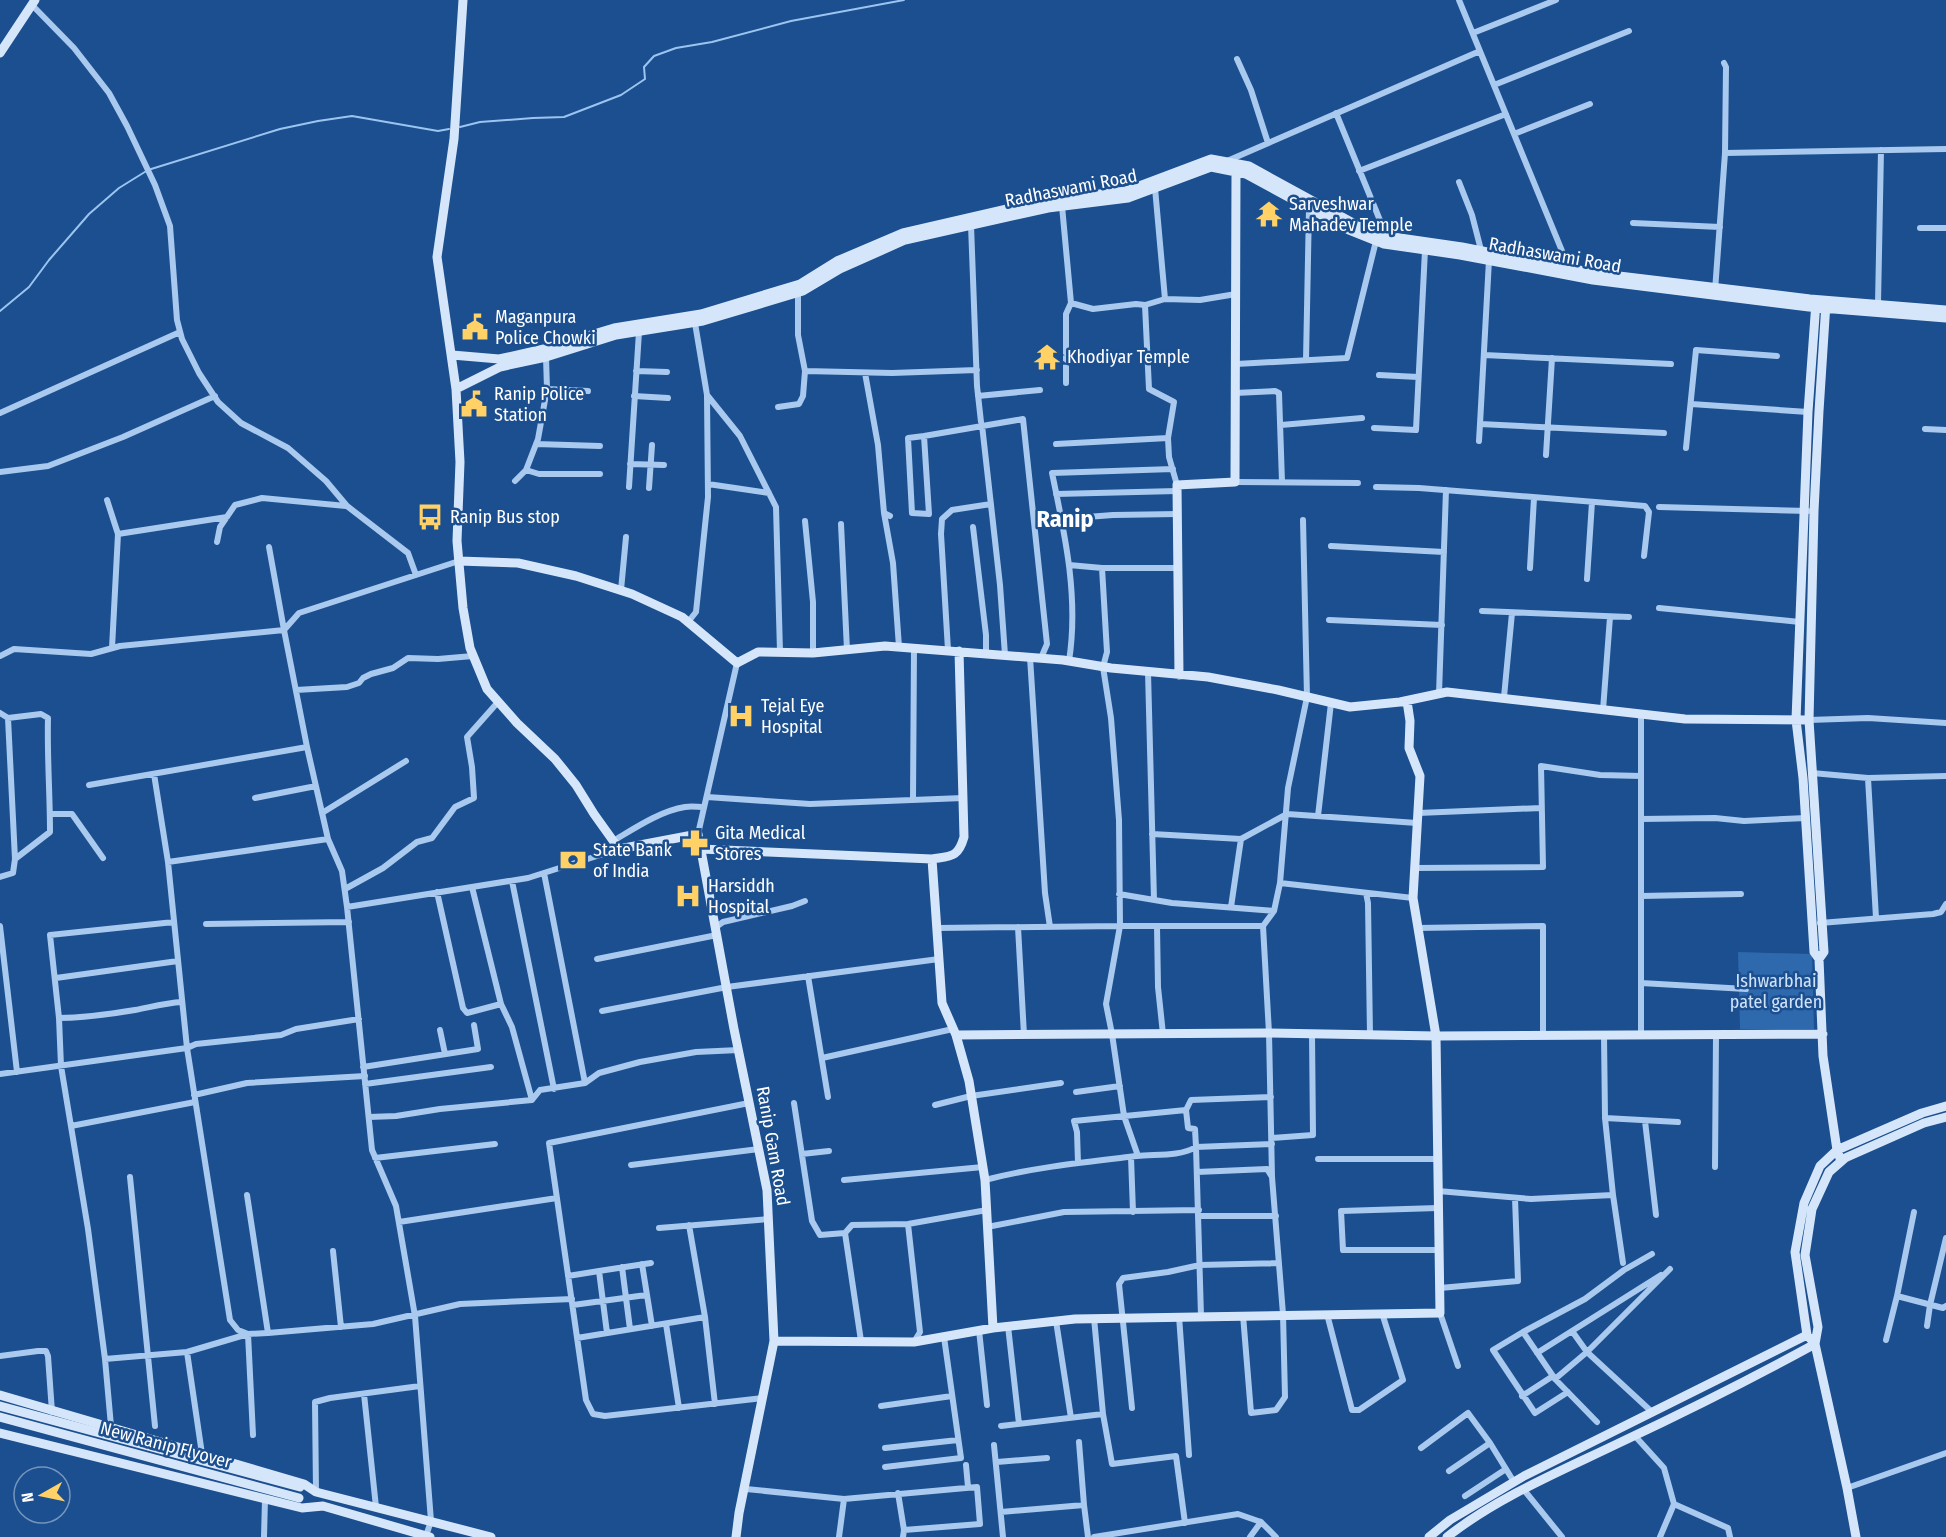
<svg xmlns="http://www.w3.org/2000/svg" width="1946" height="1537" font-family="'Fira Sans Condensed',sans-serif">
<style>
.green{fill:#2e69ad}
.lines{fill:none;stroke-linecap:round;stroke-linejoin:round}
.stream{stroke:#9cc4f0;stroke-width:2}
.street{stroke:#a9c9ee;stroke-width:6}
.secondary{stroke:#d6e6fa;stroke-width:9}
.secondary-bridge{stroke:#d6e6fa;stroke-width:9}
.labels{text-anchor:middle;stroke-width:5;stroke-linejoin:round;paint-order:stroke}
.street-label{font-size:18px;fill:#fff;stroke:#1b4f8f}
.poi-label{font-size:18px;fill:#fff;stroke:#1b4f8f;text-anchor:start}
.park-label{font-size:18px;fill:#cfe3fa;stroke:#1b4f8f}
.district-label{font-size:24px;font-weight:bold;fill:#fff;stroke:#1b4f8f}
</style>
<rect width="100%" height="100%" fill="#1b4f8f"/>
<!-- green -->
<path class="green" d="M1738,952l74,2 2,75h-74z"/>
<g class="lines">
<!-- stream -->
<path class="stream" d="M460,127l20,-5 53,-4 31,-1 57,-22 24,-16 -1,-12 10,-11 22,-8 36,-6 79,-21 113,-21
M0,311l29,-24 20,-27 40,-46 30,-26 29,-18 132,-41 38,-8 34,-5 86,15 11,-2"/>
<!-- street -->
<path class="street" d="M1459,0l110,268
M32,5l42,43 35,45 18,33 28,59 15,41 7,94 5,19 17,34 19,29 23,21 47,25 38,33 21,25 61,47 8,22
M1473,33l83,-33
M1237,59l14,31 17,53
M1724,63l2,4 -1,86
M1494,85l135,-54
M1336,113l50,122
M1514,134l76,-30
M1227,161l253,-110
M1359,171l147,-57
M1459,182l13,33 9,35
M1155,188l10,111
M1062,206l9,97 -5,11v69
M1633,223l87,4
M971,225l6,161 4,36
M1920,228h26
M1489,260l-9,164 184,9
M1715,291l10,-138 221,-4
M798,293v42l7,36 87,2 85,-3
M1071,303l22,6 43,-5 9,1 20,-6 35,1 36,-6
M1878,304l3,-154
M1145,305l4,84 25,13 -6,36
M695,323l12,72 33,41 36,71 4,145
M1484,355l187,9
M1306,360l3,-152
M1236,364l111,-6 29,-117
M636,371l31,1
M865,373l13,72 6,68 6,3
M1379,375l39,2
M547,389l41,2
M1235,393l40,-2 4,2 3,89
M634,396l34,2
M978,396l62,-6
M1691,404l117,8
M778,407l21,-3 4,-8 2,-25
M0,413l180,-81
M982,425l18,160 5,70
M1281,425l81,-7
M1374,428l42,2 9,-180
M1925,429l21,1
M924,436l-16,2 4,75 17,1 -5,-78 99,-17 24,225 -6,14
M1479,441l1,-17
M536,444l64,2
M1056,444l112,-6 1,19 8,28
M1686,448l10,-98 81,6
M1546,455l6,-97
M630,464l34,1
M526,470l13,4h61
M0,472l48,-6 75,-29 92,-41
M515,481l11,-11 12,-31 9,-50 -1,-32
M1235,482l123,1
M708,484l61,9
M629,487l10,-155
M1376,487l43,1 226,18 4,6 -5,44
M649,488l3,-43
M1056,494l121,-3
M107,500l11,34
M1659,507l149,4
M884,513l9,50 6,84
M1061,519l52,-4 65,-1
M805,521l8,81v51
M841,524l6,126
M973,527l13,108v18
M217,542l3,-15 15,-22 27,-7 84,8
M1331,546l113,6
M1069,565l33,3
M1178,568h-76l5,84 -4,15 8,51 8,102 1,106h143l6,107 3,144 11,137 2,83 -9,13 -25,3 -8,-98
M1530,568l4,-70
M1587,579l5,-77
M621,590l5,-53
M1659,608l141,14
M1482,611l147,6
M1329,620l113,5
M688,622l8,-10 12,-115 -1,-101
M112,648l6,-114 109,-17
M948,650l-7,-116 1,-15 10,-9 39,-6
M0,656l14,-7 77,5 29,-8 164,-16 -15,-83
M1030,657l15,236 5,34
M1069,661c10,-63 -4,-126 -17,-188l121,-4
M1148,672l6,228
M296,690l51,-3 12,-4 4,-5 8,-4 22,-6 15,-10 30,1 35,-3
M1439,694l7,-204
M1504,697l8,-84
M1603,710l7,-93
M0,713l8,5 7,141 -2,14 -13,4
M1641,714v321
M8,718l33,-4 7,4c-1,38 2,76 2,114l-35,27
M1809,720l59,-2 78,5
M1812,773l56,5 78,-2
M154,774l14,88
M1868,778l8,140
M89,785l218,-38
M707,797l103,7 153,-6
M255,798l61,-12
M913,800l1,-152
M322,813l84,-52
M1418,813l123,-5
M50,814h22l31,44
M1318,816l13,-113
M1641,819l74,-1 29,3 62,-3
M698,834l39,-171
M1152,834l89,5 -10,68
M328,839l-160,23 19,186 43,272 8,10 10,4 20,-1 105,-9 87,-20 112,-5
M1241,839l46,-25 130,9
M613,841c22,-13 47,-30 72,-34 6,-1 13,0 19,0
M1415,868l128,-1 -2,-101 59,9 41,1
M544,873l41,210
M512,881l42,208
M1280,883l8,-95 19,-91 -4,-177
M472,887l29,117 11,23 20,73
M345,889l38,-21 34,-26 15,-4 23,-31 19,-9 -2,-31 -5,-30 31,-35
M437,892l26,116 4,5 34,-9
M1366,893l2,10 2,132
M1119,894l53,9 102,8 6,-28 133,15
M1641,896l100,-2
M347,907l-5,-36 -14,-32 -21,-92 -23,-117 15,-17 160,-52
M174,922l-124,13 9,83 2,48 27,163 17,130 82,-7 61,-18 5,101
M1820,923l113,-9 8,-2 5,-8
M206,924l143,-2
M0,926l17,146
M1157,926l1,61 5,47
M1263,926l11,-15
M716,927l7,-5 69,-16 13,-5
M1018,927l6,108
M937,928l183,-2 -14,78 6,30 12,82 14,40
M1417,928l126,-2v109
M597,959l120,-24
M808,976l20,121
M56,978l122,-17
M1641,983l105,6
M602,1011l125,-24 212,-28
M59,1018c25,0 52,-4 76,-8 16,-3 30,-7 47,-8
M440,1030l5,24
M822,1058l131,-29
M363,1067l115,-18 -4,-24
M0,1074l187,-26 9,-4 85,-9 15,-6 63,-10
M365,1084l126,-17
M1076,1092l44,-6
M194,1095l53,-12 118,-7
M749,1103l-200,40 37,257 7,14 12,2 158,-18
M794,1103l18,118 8,14 25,-2 7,-8 56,-1 79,-14
M935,1105l36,-9 90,-13
M369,1117l27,-1 44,-7 92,-9 8,-10 45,-7 14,-10 41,-11 56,-10 43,-2
M1605,1118l73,4
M1645,1121l11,94
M71,1126l124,-24
M1272,1138l41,-3 -1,-101
M802,1154l27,-3
M1131,1157l2,55
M375,1158l120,-14
M1318,1159h120
M1078,1163l-1,-31 -3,-11 112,-11
M631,1165l128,-16
M1715,1167l1,-132
M1197,1172l70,-3 5,8
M130,1177l25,249
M844,1180l139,-13
M985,1180c50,-13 101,-18 152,-24 19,-2 42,1 59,-9l76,-3
M1438,1191l93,8 82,-4 -8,-77 -1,-83
M247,1195l21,138
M1613,1195l10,68
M1438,1208l-97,3 2,39h96
M1914,1212l-17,84 46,12 3,-2
M1199,1216h77
M399,1222l158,-24
M908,1224l12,108 -6,10
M689,1225l16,92 10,87
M987,1227l77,-15 135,-2
M659,1228l110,-9
M845,1233l16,108
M333,1251l8,76
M642,1264l10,62
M622,1267l8,62
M599,1271l52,-8
M568,1276l31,-5 8,62
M1440,1288l78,-7 -3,-83
M573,1305l73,-10
M1440,1313l18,53
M1327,1314l25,96h7l44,-30 -21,-67
M1179,1316l10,139
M1201,1316l-5,-169 -1,-18 -7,-1 -2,-18 5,-10 80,-3
M1094,1318l9,96 9,50 64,-8 9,67
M1056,1321l15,97
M666,1324l13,84
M1008,1326l11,98
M1927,1326l3,-21 16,-67
M979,1330l8,75
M1572,1331l15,21 -32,27 -32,-47 62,-33 39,-29 28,-16
M1523,1332l-30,18 42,63 33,-21
M577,1338l128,-21
M1886,1340l11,-44
M187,1352l15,102
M1537,1353l124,-78
M0,1356l38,-5h8l2,5 4,56
M105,1359l6,67
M1555,1379l42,43
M364,1394l12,113
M1522,1396l31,-20
M881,1406l71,-10
M1132,1408l-13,-124 4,-6 45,-6 32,-7 79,-2
M1652,1412l-65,-60 83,-83
M1001,1426l102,-12
M1635,1436l29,32 10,36 54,24 2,9
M1079,1442l5,63
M994,1445l9,92
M885,1448l73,-8
M1421,1448l47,-35 22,30 24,39
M997,1462l50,-4
M966,1465l2,22
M885,1467l76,-9 -17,-121
M1449,1471l41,-28
M1847,1488l99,-35
M746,1489l98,10 -5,38
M1524,1490l38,47
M316,1492l-1,-90 15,-4 90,-12
M898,1493l6,37 -1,7
M1465,1496l41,-27
M844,1499l133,-12 3,37 -76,6
M1001,1512l83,-7 4,32
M426,1536l5,-15 -16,-205 -19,-110 -24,-56 -25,-243 181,-29 91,-29
M264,1537l1,-38
M1094,1537l144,-23 23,8 15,15
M1250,1537l11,-15
M1660,1537l14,-33"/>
<!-- secondary -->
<path class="secondary" d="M463,0l-9,139 -17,118 19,132 4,73 -3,79 6,67 7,40 17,41 30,34 38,36 21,26 18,29 25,35 79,-15 36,195 33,161 7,151 -35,172 -3,24
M0,53l35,-53
M1816,302l-8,110 -12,308 7,58 11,174 5,7
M1826,303l-7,108 -5,100 -5,209 15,232 -5,7 4,97 14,94 4,11
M452,355l47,4 45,-10 70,-21 87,-14 99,-30 37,-23 66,-28 143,-33 80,-9 85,-32 38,7 104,57 33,13 76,11 132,26 216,26 136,11
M456,389l44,-22 46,-10 70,-22 87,-14 100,-30 37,-22 65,-29 143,-32 80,-10 83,-31 35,7 103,56 35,14 76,11 133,25 216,27 137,11
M459,561l59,2 58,13 56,18 50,23 55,46 21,-11 55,1 72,-7 178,14 48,8 97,9 70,13 72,17 50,-5 47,-10 238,27 124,1
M959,651l5,186c-6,21 -13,19 -32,22l10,144 14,32 13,46 16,99 8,148
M1179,675l-2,-190 58,-3 1,-310
M701,849l231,10
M956,1035l313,-2 167,3 387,-2
M774,1341l140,1 79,-14 82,-9 365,-6 -4,-277 -23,-138 7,-122 -11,-28 1,-27 -3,-20
M0,1395l304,89 12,8 175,45
M0,1433l302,75 21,-2 107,31
M1429,1537l21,-17 74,-44 283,-141
M1447,1537c51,-40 114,-66 172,-94 66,-31 132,-64 196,-99l3,-17 -13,-72 7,-46 17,-37 16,-14 79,-35 22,-6
M1856,1537l-9,-49 -32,-144 -8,-9 -12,-83 9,-49 16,-37 17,-16 85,-37 24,-7"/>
<!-- secondary-bridge -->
<path class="secondary-bridge" d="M0,1406l300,81
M0,1417l299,81"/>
</g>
<!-- icons -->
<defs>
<g id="temple-bare" transform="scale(2.07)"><path d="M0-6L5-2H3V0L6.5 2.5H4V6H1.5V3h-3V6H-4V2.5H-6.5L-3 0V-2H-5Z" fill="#ffd166" stroke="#1b4f8f" stroke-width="2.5" paint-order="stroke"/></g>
<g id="civic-bare" transform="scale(2.07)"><path d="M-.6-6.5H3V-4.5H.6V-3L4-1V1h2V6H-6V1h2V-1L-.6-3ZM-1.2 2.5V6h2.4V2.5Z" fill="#ffd166" stroke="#1b4f8f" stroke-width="2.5" paint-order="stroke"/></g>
<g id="bus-bare" transform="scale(2.07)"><path d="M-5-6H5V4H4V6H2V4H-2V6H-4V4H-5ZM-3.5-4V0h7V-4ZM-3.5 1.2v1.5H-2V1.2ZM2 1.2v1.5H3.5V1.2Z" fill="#ffd166" stroke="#1b4f8f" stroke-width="2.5" paint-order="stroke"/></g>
<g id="hospital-bare" transform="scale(2.07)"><path d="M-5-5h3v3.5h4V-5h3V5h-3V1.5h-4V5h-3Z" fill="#ffd166" stroke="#1b4f8f" stroke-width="2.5" paint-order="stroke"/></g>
<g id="pharmacy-bare" transform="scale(2.07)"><path d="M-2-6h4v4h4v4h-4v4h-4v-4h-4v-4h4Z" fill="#ffd166" stroke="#1b4f8f" stroke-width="2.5" paint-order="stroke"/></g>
<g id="bank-bare" transform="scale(2.07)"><path d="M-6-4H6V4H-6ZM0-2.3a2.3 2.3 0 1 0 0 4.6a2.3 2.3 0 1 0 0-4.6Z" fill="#ffd166" stroke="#1b4f8f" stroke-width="2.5" paint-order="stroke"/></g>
</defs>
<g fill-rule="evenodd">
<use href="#temple-bare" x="1269" y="214"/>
<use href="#civic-bare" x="475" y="327"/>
<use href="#temple-bare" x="1047" y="357"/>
<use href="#civic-bare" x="474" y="404"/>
<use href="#bus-bare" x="430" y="517"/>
<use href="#hospital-bare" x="741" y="716"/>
<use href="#pharmacy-bare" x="695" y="843"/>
<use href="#bank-bare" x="573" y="860"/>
<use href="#hospital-bare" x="688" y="896"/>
</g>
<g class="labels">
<!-- street labels -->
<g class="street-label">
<text transform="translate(1071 188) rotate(-11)" y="6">Radhaswami Road</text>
<text transform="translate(1555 255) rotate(10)" y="6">Radhaswami Road</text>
<text transform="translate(773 1146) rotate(80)" y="6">Ranip Gam Road</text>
<text transform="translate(166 1445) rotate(15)" y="6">New Ranip Flyover</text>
</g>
<!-- poi labels -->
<g class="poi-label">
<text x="1289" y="210">Sarveshwar<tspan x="1289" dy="21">Mahadev Temple</tspan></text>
<text x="495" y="323">Maganpura<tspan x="495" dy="21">Police Chowki</tspan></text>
<text x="1067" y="363">Khodiyar Temple</text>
<text x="494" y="400">Ranip Police<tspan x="494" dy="21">Station</tspan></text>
<text x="450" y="523">Ranip Bus stop</text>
<text x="761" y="712">Tejal Eye<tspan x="761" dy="21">Hospital</tspan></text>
<text x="715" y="839">Gita Medical<tspan x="715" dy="21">Stores</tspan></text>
<text x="593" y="856">State Bank<tspan x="593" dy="21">of India</tspan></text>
<text x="708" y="892">Harsiddh<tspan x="708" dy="21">Hospital</tspan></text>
</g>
<!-- park labels -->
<g class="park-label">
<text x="1776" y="987">Ishwarbhai<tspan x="1776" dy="21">patel garden</tspan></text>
</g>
<!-- district labels -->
<g class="district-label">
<text x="1065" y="527">Ranip</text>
</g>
</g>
<!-- north arrow -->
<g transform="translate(42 1495) rotate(261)"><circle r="28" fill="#1b4f8f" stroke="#7695bc" stroke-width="1.5"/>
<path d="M0-4.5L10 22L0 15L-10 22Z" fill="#ffd166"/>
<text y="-9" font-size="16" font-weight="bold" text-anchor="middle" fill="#ffffff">N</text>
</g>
</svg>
